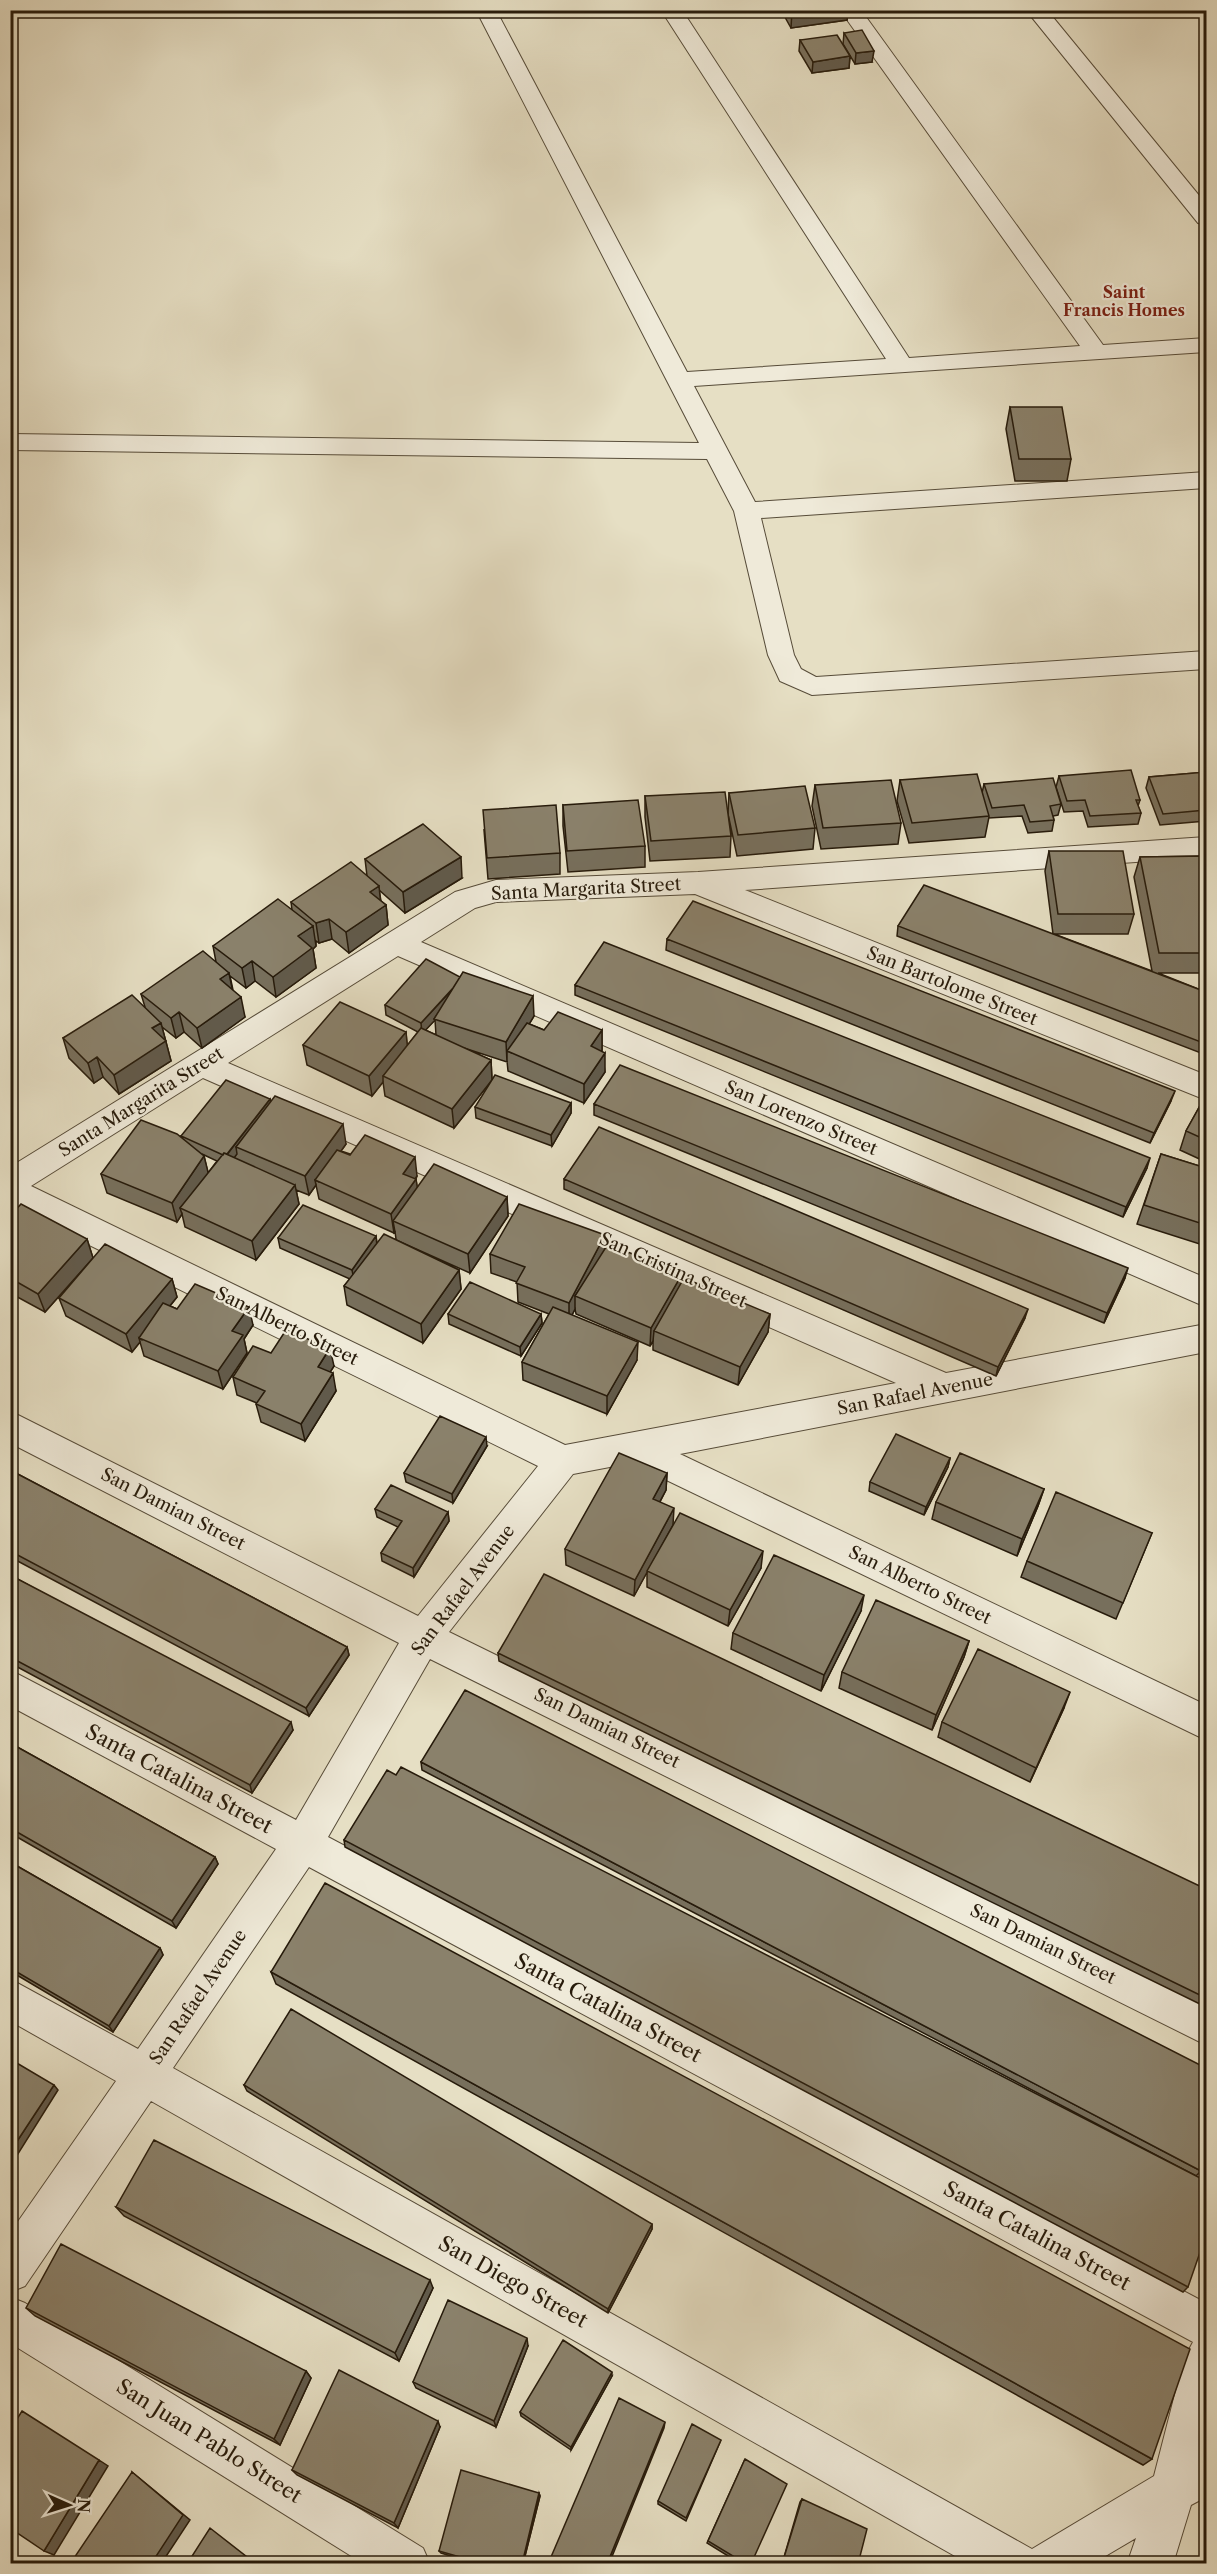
<svg xmlns="http://www.w3.org/2000/svg" width="1217" height="2574" font-family="'Libre Caslon Text',serif">
<style>
.lines{fill:none;stroke-linecap:round;stroke-linejoin:round}
.minor-casing{stroke:#574c39;stroke-width:2}
.minor{fill:#efead9;fill-rule:evenodd}
.wall{fill:#776f5c;stroke:#271b0b;stroke-width:1.5;fill-rule:evenodd}
.shaded-wall{fill:#615a4b;stroke:#271b0b;stroke-width:1.5}
.building{fill:#8a816b;stroke:#271b0b;stroke-width:1.5}
.labels{text-anchor:middle;stroke-width:4.5;stroke-linejoin:round;paint-order:stroke}
.far-neighbourhood-label{font-size:16px;font-weight:bold;fill:#7a1f14;stroke:#efead9}
.street-label{font-size:18px;fill:#271b0b;stroke:#efead9}
.near-street-label{font-size:21px;fill:#271b0b;stroke:#efead9}
</style>
<rect width="100%" height="100%" fill="#e6dfc4"/>
<filter id="stains"><feTurbulence type="fractalNoise" baseFrequency=".00333" numOctaves="4"/><feColorMatrix values="0 0 0 0 .2 0 0 0 0 .09 0 0 0 0 .02 0 0 0 .5 -.17"/></filter>
<radialGradient id="worn" r=".72"><stop offset=".6" stop-color="#630" stop-opacity="0"/><stop offset="1" stop-color="#630" stop-opacity=".3"/></radialGradient>
<g class="lines">
<!-- minor casing -->
<g class="minor-casing">
<path id="minor" d="M476,10h20l191,362 199,-13 -225,-349h21l227,348 171,-12 -240,-336h21l242,335 103,-7v14l-512,34 61,116 451,-30v16l-445,30 33,137 7,14 15,8 390,-26v18l-394,26 -32,-14 -12,-26 -34,-144 -27,-52 -697,-9v-16l689,9z
M1026,10h21l159,194v21l-8,-2z
M1206,837v20l-461,33 461,185v25l-511,-206 -199,8 -21,6 -54,34 785,336v29l-808,-351 -170,107 718,310 260,-49v28l-526,102 526,251v35l-575,-277 -58,11 -124,158 757,372v41l-776,-386 -102,178 878,466v194l-15,8 -18,59h-46l9,-26 -44,26h-123l-818,-463 -126,185 -15,6v-59l106,-152 -106,-60v-42l128,70 138,-200 -266,-143v-36l286,150 103,-177 -389,-200v-32l408,205 120,-150 -528,-260v-39l445,-275 41,-12 202,-8zM203,1078l693,305 -331,62 -534,-259zM309,1867l884,475 -9,17 -30,117 -122,73 -859,-481z
M10,2297l15,6 398,245 7,16h-66l-354,-221z"/>
</g>
<!-- minor -->
<use href="#minor" class="minor"/>
</g>
<!-- wall -->
<path class="wall" d="M781,10h67l-1,10 -56,8z
M844,33l28,29 -17,2 -12,-20z
M800,40l50,16 -1,12 -37,5 -13,-22z
M1010,407l61,52 -4,22h-52l-9,-52z
M1206,772v49l-46,4 -14,-37 3,-11z
M1059,776l81,24 -2,6 3,7 -3,11 -50,3 -5,-16 -19,1 -8,-25z
M900,780l82,13 2,-9 77,20 -3,11 -5,1 1,4 -2,11 -24,2 -6,-17 -33,2v-1l-4,20 -76,6 -12,-42z
M815,785l86,38 -3,21 -77,5 -9,-43z
M729,793l86,35 -2,21 -76,7 -9,-42 3,22 -1,21 -80,4 -5,-44v-21l83,17z
M563,805l82,41v21l-77,5 -5,-46z
M484,830l76,23v21l-72,5z
M1049,851l85,63 -6,20h-74l98,37 -18,-94 6,-20 66,-1v117h-48l48,19v63l-309,-119 1,-10 155,8 -8,-63z
M365,859l97,19 -57,35 -26,-23 2,11 5,4 2,20 -39,28 -17,-14 -13,4 -3,-2v5l-3,3 3,19 -40,29 -21,-16 -9,7 -16,-12 3,14 12,27 -43,31 -18,-16 -8,6 -14,-11 9,34 -52,33 -16,-17 -9,6 -25,-25 -6,-20 82,-31 -4,-13 75,-32 -3,-16 79,-36 -1,-8 76,-26z
M667,939l504,162 -21,42 -484,-193z
M575,985l572,183 -24,49 -548,-222z
M385,1005l149,11 -5,8 15,6h58v21l3,21 -21,31 -76,-32 -1,-10v1l-43,-14 27,12 1,20 -38,48 -69,-32 -2,-14 -11,14 -65,-31 -4,-20 103,-13 1,14 11,-14 -32,-17zM435,1020l1,15 -11,-5z
M1206,1095v67l-26,-12 6,-19z
M270,1099l1,2 75,43 -5,7 76,25 -1,3 1,8 90,10 1,19 -38,57 -74,-33 63,30 2,19 -38,54 -76,-38 -3,-19 6,-7 -70,-31 -2,-10 98,-2 1,7 19,-4 -1,-7 -1,1 -75,-34 -3,-14 -7,10 -13,-5 3,14 -43,56 -71,-33 -3,-13 -5,8 -70,-29 -6,-19 81,-36 -1,-2zM202,1154l15,7 -9,12 -4,-17z
M571,1103v10l-19,33 -76,-28 -1,-11z
M594,1104l531,174 -21,45 -510,-208z
M1161,1154l45,14v78l-69,-22z
M564,1179l461,139 -29,58 -432,-187z
M10,1216l77,23 6,19 -48,54 -35,-19z
M605,1249l77,25 -1,10 89,30 -2,18 -30,53 -85,-35v-9l-3,5 -74,-32 -1,-5 -3,6 65,45 -30,54 -84,-34 -1,-18 27,-48 -31,-12 -1,-20 -26,-9 -1,-19z
M172,1279l5,18 -7,9 7,3 76,16 -9,14 3,14 -24,36 -79,-33 -4,-14 -8,10 -66,-36 -7,-18z
M448,1314h93l1,9 -21,33 -72,-32z
M271,1353l63,13 -4,6 6,19 -31,50 -44,-19 -5,-18 1,-1 -20,-8 -4,-18z
M487,1446l-34,57 -47,-21 -2,-9z
M950,1458l-2,9 -24,48 -55,-24 1,-9z
M10,1470l337,177 2,8 -40,61 -299,-159z
M667,1473l-1,17 -6,12 13,23 88,43 -33,58 -81,-39v-15l-13,24 -68,-31 -1,-16z
M1044,1489l-6,17 -21,50 -85,-37 4,-17z
M375,1509l73,3 1,9 -35,56 -32,-16 -1,-8 17,-26 -21,-10z
M1152,1533l-36,86 -95,-42 6,-16z
M10,1575l283,155 -41,63 -242,-130z
M861,1611l-40,80 -90,-42 2,-16z
M969,1641l-5,16 -32,73 -93,-42 3,-16z
M498,1653l708,236v118l-707,-346z
M1064,1708l-34,74 -92,-45 4,-15z
M10,1743l205,114 3,7 -42,64 -166,-95z
M421,1762l780,409 -5,5 -774,-406z
M344,1840l859,351 -15,96 -5,5 -838,-445z
M10,1862l150,86 3,7 -50,77 -103,-61z
M271,1972l881,487 -9,6 -867,-481z
M244,2085l408,139v5l-44,84 -361,-222z
M116,2207l317,81 -34,73 -275,-145z
M26,2308l280,63 5,7 -31,67 -245,-129z
M528,2346l-32,81 -80,-39 -3,-6z
M612,2376l-41,74 -50,-34 -1,-4z
M440,2427l-42,101 -101,-53 -5,-5z
M721,2440l-35,81 -28,-17v-3z
M745,2459l6,105h-10l-34,-21z
M539,2493l1,3 -17,68h-46l-36,-11 -2,-2z
M802,2499l56,65h-76l18,-62z"/>
<!-- shaded-wall -->
<path class="shaded-wall" d="M792,10h56l-1,10 -56,8z
M874,51l-2,11 -17,2 1,-11z
M850,56l-1,12 -37,5 1,-11z
M461,857l1,21 -57,35 -2,-21z
M379,886l2,20 -11,-14z
M386,905l2,20 -39,28 -3,-21z
M329,919l3,20 -13,4 -3,-20z
M313,926l3,20 -3,3 3,19 -40,29 -3,-20 25,-41z
M252,961l3,20 -9,7 -4,-20z
M229,973l4,20 -13,-14z
M463,978l-29,41 1,1 -13,14 -1,-11z
M533,996l1,20 -22,37 -5,-2v11l-1,-20z
M241,997l4,20 -43,31 -5,-20z
M179,1012l5,20 -8,6 -5,-20z
M161,1023l10,38 -52,33 -5,-19 38,-47z
M602,1030v20l-11,16v-20z
M406,1032l2,20 -25,24v6l-11,14 -3,-20z
M605,1053v19l-21,31v-19z
M97,1057l6,20 -9,6 -6,-20z
M491,1060l1,20 -38,48 -2,-19z
M1175,1091l-4,10 -21,42 4,-10z
M270,1099l2,10 -36,38 1,7 -9,12 -2,-10z
M571,1103v10l-19,33 -1,-11z
M343,1124l3,20 -27,38 -4,-2 1,5 -7,10 -4,-19z
M204,1156l5,20 -29,32 2,6 -5,8 -5,-19z
M415,1157l2,19 -11,17 -3,-19z
M1150,1158l-3,10 -24,49 3,-10z
M416,1179l3,19 -26,23 2,11 -1,1 -3,-19z
M295,1185l4,19 -43,56 -4,-19z
M507,1197l1,19 -38,57 -2,-19z
M605,1235v19l-30,42v13l-6,12v-18z
M376,1236l1,10 -23,34 -2,-10z
M87,1239l6,19 -48,54 -7,-18z
M1128,1268l-3,10 -21,45 3,-10z
M459,1270l2,19 -38,54 -2,-19z
M682,1274l-1,19 -27,38 -1,10 -3,5 1,-18z
M172,1279l5,18 -35,43 -3,-2 1,4 -8,10 -6,-18z
M249,1307l4,18 -9,14 3,14 -24,36 -5,-18 14,-40z
M1028,1309l-3,9 -29,58 2,-9z
M541,1314l1,9 -21,33 -1,-9z
M770,1314l-2,18 -30,53 2,-18z
M638,1342l-1,18 -30,54v-18z
M330,1348l4,18 -12,19 -4,-18z
M333,1373l3,18 -31,50 -4,-17z
M486,1437l1,9 -34,57 -1,-9z
M950,1458l-2,9 -24,48 2,-8z
M667,1473l-1,17 -14,26 1,-17z
M1044,1489l-6,17 -21,50 5,-17z
M674,1508l-1,17 -39,71 1,-16z
M448,1512l1,9 -35,56 -1,-9z
M763,1551l-2,17 -33,58 2,-16z
M864,1595l-3,16 -40,80 3,-16z
M969,1641l-5,16 -32,73 4,-15z
M347,1647l2,8 -40,61 -3,-8z
M1070,1692l-6,16 -34,74 6,-14z
M291,1722l2,8 -41,63 -2,-8z
M215,1857l3,7 -42,64 -4,-7z
M160,1948l3,7 -50,77 -4,-6z
M54,2085l4,5 -47,75 -1,-13z
M652,2224v5l-44,84v-4z
M430,2280l3,8 -34,73 -4,-8z
M527,2338l1,8 -32,81 -2,-6z
M306,2371l5,7 -31,67 -6,-6z
M612,2372v4l-41,74v-3z
M438,2421l2,6 -42,101 -4,-5z
M665,2422l-1,6 -55,136h-2z
M99,2460l9,6 -54,89 -10,-4z
M132,2472l58,48 -29,44h-10z
M539,2493l1,3 -17,68h-1z"/>
<!-- building -->
<path class="building" d="M862,30l12,21 -18,2 -12,-20z
M837,35l13,21 -37,6 -13,-22z
M1010,407h52l9,52h-52z
M1131,770l9,30h-4l5,13 -51,3 -5,-16 -18,1 -8,-25z
M1206,772v38l-43,4 -14,-37z
M977,774l12,42 -77,7 -12,-43z
M1053,778l8,26 -11,2 4,14 -24,2 -6,-17 -32,3 -8,-24z
M891,780l10,43 -78,5 -8,-43z
M805,786l10,42 -77,7 -9,-42z
M725,792l6,44 -80,5 -6,-45z
M638,800l7,46 -78,5 -4,-46z
M556,805l4,48 -73,5 -4,-48z
M423,824l38,33 -58,35 -38,-33z
M1049,851h74l11,63h-76z
M1206,856v97h-47l-19,-96z
M351,862l28,24 -9,6 16,13 -40,27 -17,-13 -13,4 -25,-21z
M924,885l282,107v52l-308,-118z
M278,899l35,27 -15,10 14,12 -39,29 -21,-16 -10,7 -29,-22z
M693,901l482,190 -21,42 -487,-194z
M604,942l546,216 -24,49 -551,-222z
M203,951l26,22 -9,6 21,18 -44,31 -18,-16 -8,6 -30,-24z
M426,959l34,18 -7,11 -32,35 -36,-18z
M463,972l70,24 -27,46 -72,-23z
M132,995l29,28 -9,5 14,13 -52,34 -17,-18 -9,6 -25,-25z
M340,1002l66,30 -37,44 -66,-31z
M558,1012l44,18 -11,16 14,7 -21,31 -77,-33 20,-28 17,7z
M421,1028l70,32 -39,49 -69,-33z
M620,1065l508,203 -21,45 -513,-209z
M495,1075l76,28 -20,32 -76,-28z
M226,1080l44,19 -43,55 -3,-1 -1,2 -42,-19z
M1206,1095v45l-20,-9z
M275,1096l68,28 -38,52 -69,-29z
M141,1120l36,14 27,22 -32,47 -71,-29z
M599,1127l429,182 -30,58 -434,-188z
M365,1135l50,22 -12,17 13,5 -25,35 -76,-34 22,-30 13,5z
M224,1153l71,32 -43,56 -72,-33z
M1161,1154l45,14v57l-62,-20z
M434,1164l73,33 -39,57 -75,-33z
M21,1204l66,35 -49,55 -28,-16v-62z
M519,1204l86,31 -36,68 -53,-20 9,-16 -35,-13z
M303,1205l73,31 -24,34 -74,-32z
M384,1234l75,36 -38,54 -77,-38z
M105,1244l67,35 -46,55 -67,-36z
M608,1244l74,30 -31,54 -76,-32z
M684,1278l86,36 -30,53 -86,-36z
M470,1282l71,32 -21,33 -72,-33z
M195,1284l54,23 -17,24 11,4 -25,36 -79,-33 24,-35 14,6z
M553,1307l85,35 -31,54 -85,-34z
M286,1330l44,18 -12,19 15,6 -32,51 -45,-20 9,-13 -32,-14 20,-31 18,7z
M440,1416l46,21 -34,57 -48,-21z
M896,1434l54,24 -24,49 -56,-25z
M619,1453l48,20 -14,26 21,9 -39,72 -70,-31z
M960,1453l84,36 -22,50 -86,-37z
M10,1470l337,177 -41,61 -296,-157z
M391,1485l57,27 -35,56 -32,-15 21,-32 -27,-12z
M1056,1492l96,41 -29,70 -96,-42z
M680,1513l83,38 -33,59 -83,-39z
M774,1555l90,40 -40,80 -91,-42z
M544,1574l662,315v109l-708,-345z
M10,1575l281,147 -41,63 -240,-128z
M876,1600l93,41 -33,74 -94,-43z
M978,1649l92,43 -34,76 -94,-46z
M465,1690l741,378v89l-5,14 -780,-409z
M10,1743l205,114 -43,64 -162,-93z
M401,1767l805,414 -3,10 3,1v43l-18,52 -844,-447 43,-70 9,5z
M10,1862l150,86 -51,78 -99,-58z
M325,1883l865,466 -38,110 -881,-487z
M291,2009l361,215 -44,85 -364,-224z
M10,2059l44,26 -44,67z
M154,2140l276,140 -35,73 -279,-146z
M61,2244l245,127 -32,68 -248,-131z
M448,2300l79,38 -33,83 -81,-39z
M563,2340l49,32 -41,75 -51,-35z
M339,2370l99,51 -44,102 -102,-53z
M619,2398l46,24 -58,142h-59z
M22,2411l77,49 -55,91 -34,-23v-98z
M692,2424l29,16 -35,78 -28,-17z
M745,2459l42,25 -36,80h-5l-38,-23z
M461,2470l78,23 -17,71h-38l-45,-13z
M132,2472l51,43 -32,49h-81z
M802,2499l65,30 -9,35h-76z
M210,2528l46,36h-69z
M650,2560l7,4h-8z"/>
<g class="labels">
<!-- far-neighbourhood labels -->
<g class="far-neighbourhood-label">
<text x="1124" y="298">Saint<tspan x="1124" dy="18">Francis Homes</tspan></text>
</g>
<!-- street labels -->
<g class="street-label">
<text transform="translate(586 889) rotate(-3)" y="6">Santa Margarita Street</text>
<text transform="translate(952 986) rotate(22)" y="6">San Bartolome Street</text>
<text transform="translate(141 1102) rotate(-32)" y="6">Santa Margarita Street</text>
<text transform="translate(801 1118) rotate(23)" y="6">San Lorenzo Street</text>
<text transform="translate(673 1270) rotate(24)" y="6">San Cristina Street</text>
<text transform="translate(287 1326) rotate(26)" y="6">San Alberto Street</text>
<text transform="translate(915 1394) rotate(-11)" y="6">San Rafael Avenue</text>
<text transform="translate(173 1509) rotate(27)" y="6">San Damian Street</text>
<text transform="translate(920 1585) rotate(26)" y="6">San Alberto Street</text>
<text transform="translate(463 1590) rotate(-53)" y="6">San Rafael Avenue</text>
<text transform="translate(607 1728) rotate(26)" y="6">San Damian Street</text>
<text transform="translate(1043 1944) rotate(26)" y="6">San Damian Street</text>
<text transform="translate(198 1997) rotate(-56)" y="6">San Rafael Avenue</text>
</g>
<!-- near-street labels -->
<g class="near-street-label">
<text transform="translate(179 1779) rotate(28)" y="7">Santa Catalina Street</text>
<text transform="translate(608 2008) rotate(28)" y="7">Santa Catalina Street</text>
<text transform="translate(1037 2236) rotate(28)" y="7">Santa Catalina Street</text>
<text transform="translate(513 2282) rotate(29)" y="7">San Diego Street</text>
<text transform="translate(209 2441) rotate(32)" y="7">San Juan Pablo Street</text>
</g>
</g>
<!-- margin -->
<rect width="1217" height="2574" fill="none" stroke="#e6dfc4" stroke-width="36"/>
<rect x="12" y="12" width="1193" height="2550" fill="none" stroke="#271b0b" stroke-width="3"/>
<rect x="18" y="18" width="1181" height="2538" fill="none" stroke="#271b0b" stroke-width="1.5"/>
<!-- north arrow -->
<g transform="translate(69 2505) rotate(93)" stroke="#efead9" stroke-width="4.5" paint-order="stroke">
<path d="M0-4.5L10 22L0 15L-10 22Z" fill="#271b0b"/>
<text y="-9" font-size="16" font-weight="bold" text-anchor="middle" fill="#271b0b">N</text>
</g>
<rect width="100%" height="100%" filter="url(#stains)"/>
<rect width="100%" height="100%" fill="url(#worn)"/>
</svg>
